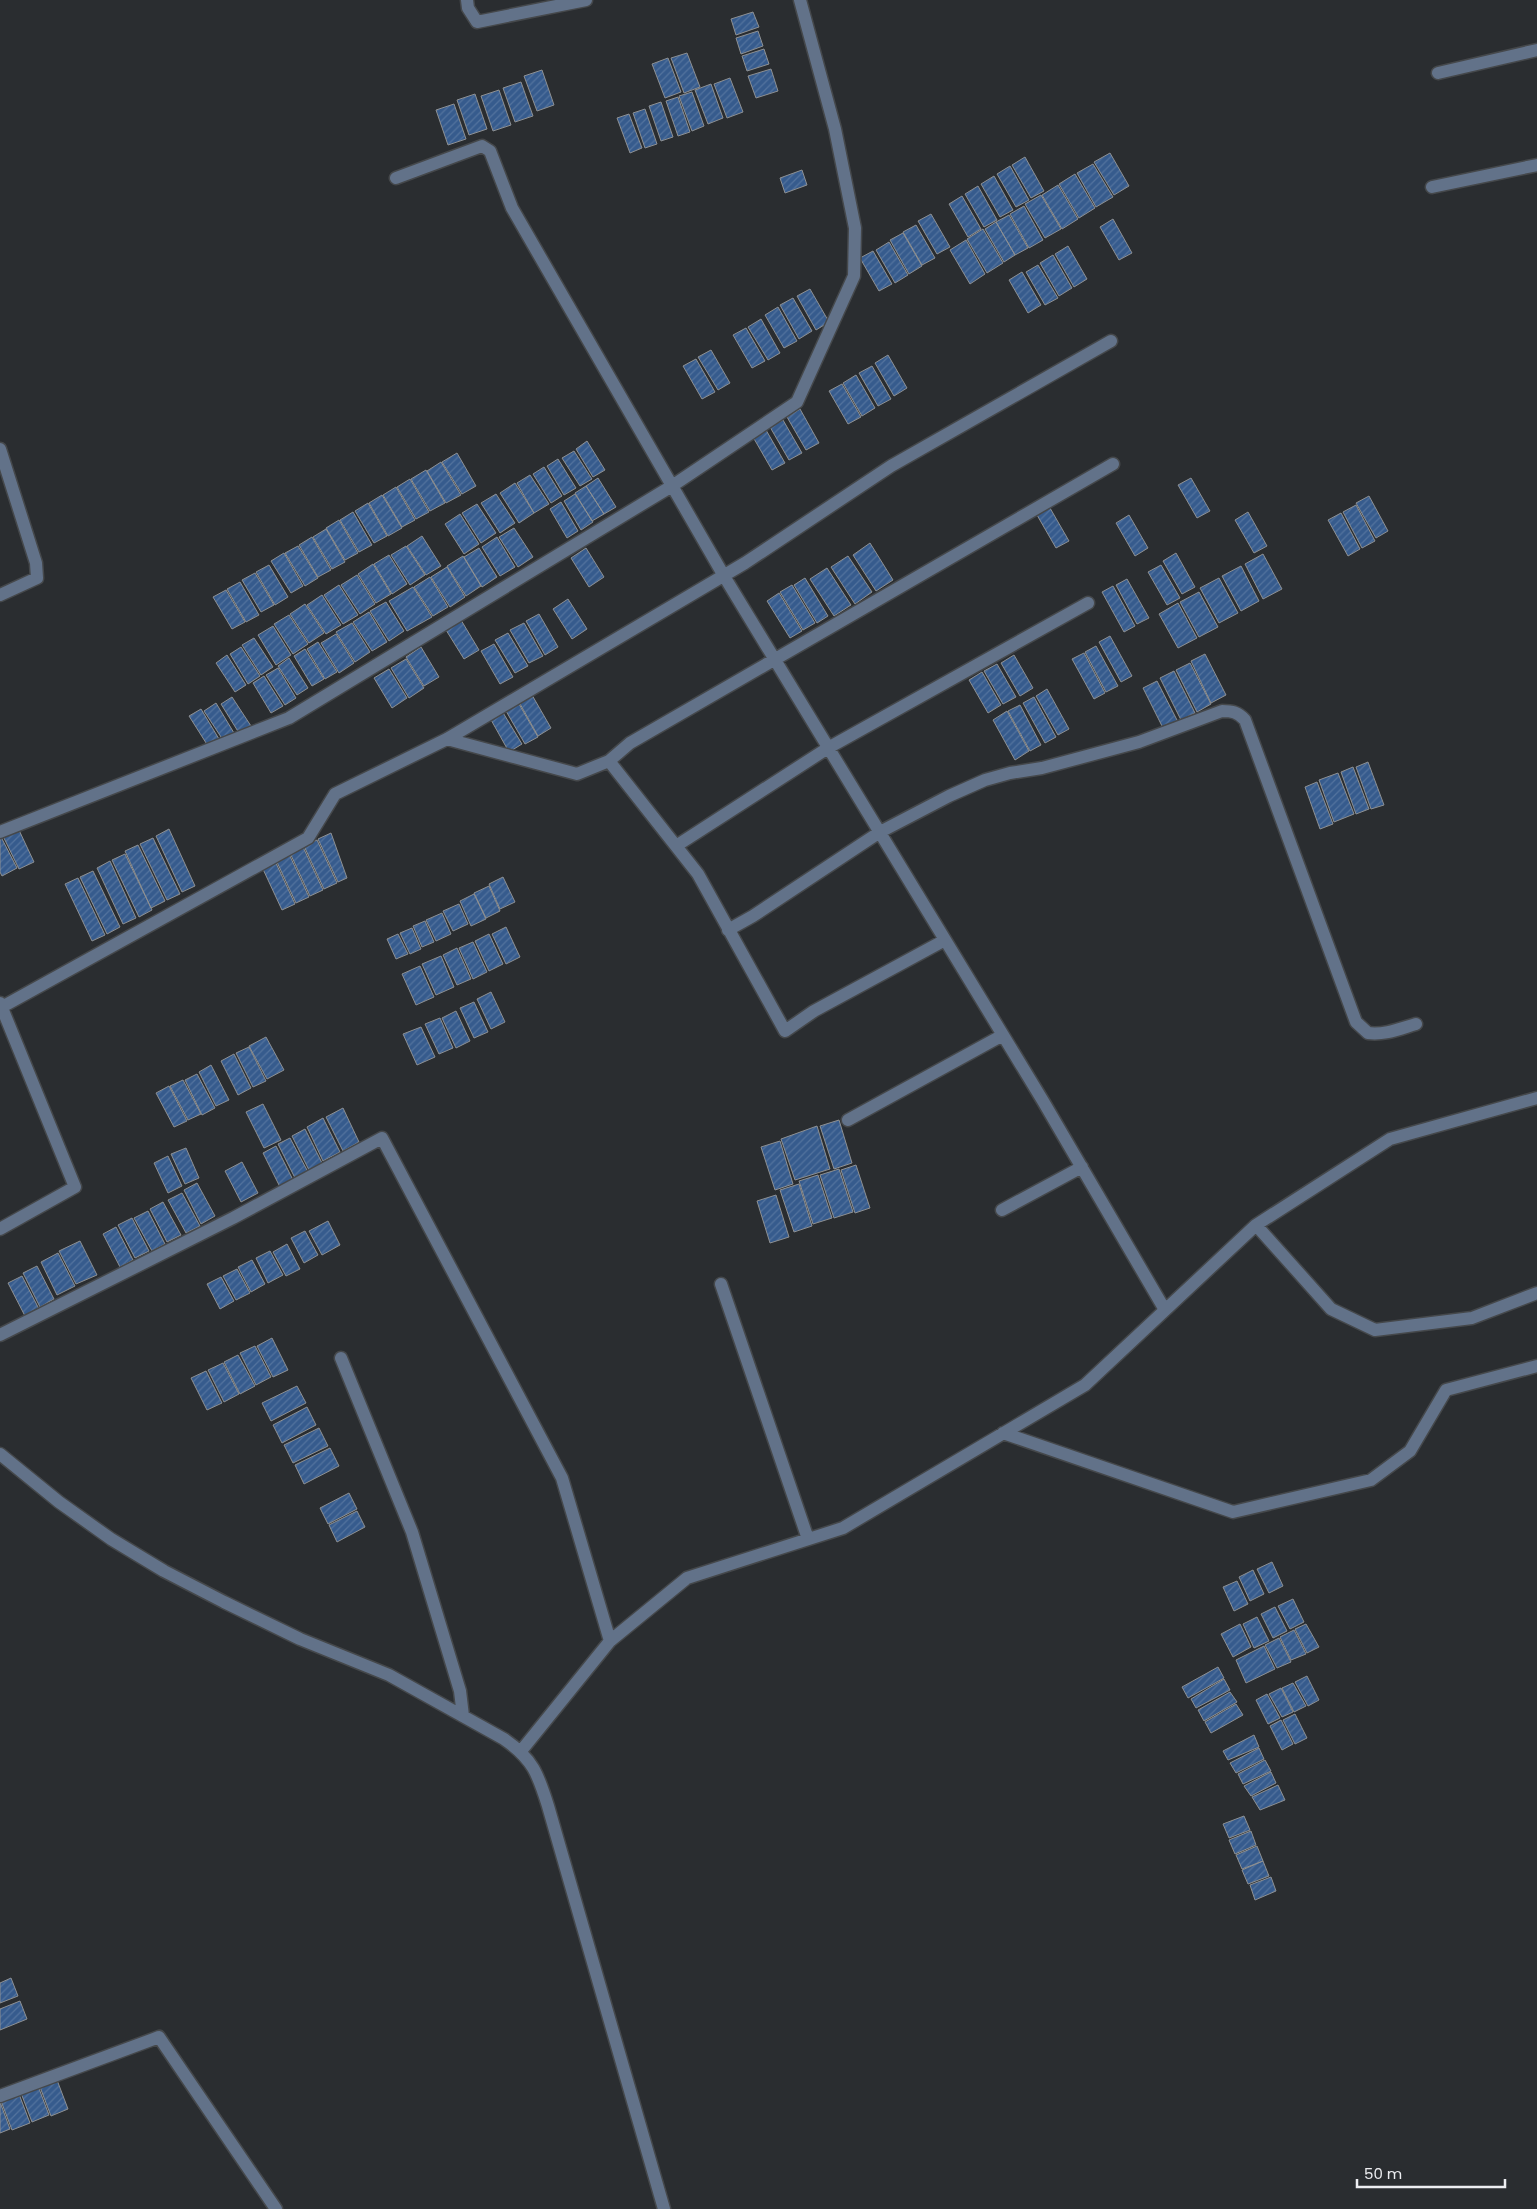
<svg xmlns="http://www.w3.org/2000/svg" width="1537" height="2209" font-family="Poppins,sans-serif">
<style>
.building{fill:url(#building-hatch);stroke:#8d9093}
.lines{fill:none;stroke-linecap:round;stroke-linejoin:round}
.minor-casing{stroke:#45484b;stroke-width:15}
.minor{stroke:#627289;stroke-width:12}
</style>
<defs>
<pattern id="building-hatch" width="6" height="6" patternUnits="userSpaceOnUse" patternTransform="scale(1.25)"><rect width="6" height="6" fill="#365b8d"/><path d="M-1 1l2-2M0 6l6-6M5 7l2-2" fill="none" stroke="#53739e"/></pattern>
</defs>
<rect width="100%" height="100%" fill="#2a2d30"/>
<!-- building -->
<path class="building" d="M753,12l6,15 -23,8 -5,-16z
M758,31l5,15 -22,8 -5,-16z
M764,49l5,15 -22,7 -5,-15z
M687,53l13,34 -16,6 -13,-35z
M668,58l13,34 -16,6 -13,-34z
M771,69l7,22 -22,7 -8,-22z
M542,70l12,35 -17,6 -13,-35z
M730,78l13,34 -16,6 -13,-34z
M521,82l12,34 -18,6 -12,-34z
M711,84l12,34 -15,6 -13,-34z
M499,90l12,35 -18,6 -12,-35z
M692,92l12,34 -12,5 -13,-35z
M475,94l12,35 -18,6 -12,-35z
M678,97l12,35 -12,4 -12,-35z
M661,102l12,35 -12,4 -12,-35z
M454,104l12,35 -18,6 -12,-35z
M645,109l12,35 -12,4 -12,-35z
M629,114l13,34 -12,5 -13,-35z
M1110,153l19,33 -15,9 -20,-33z
M1025,157l19,34 -13,7 -19,-33z
M1093,164l20,33 -17,10 -19,-34z
M1010,166l19,34 -13,7 -19,-33z
M802,170l5,15 -22,8 -5,-15z
M1075,174l20,34 -16,10 -20,-34z
M994,176l19,34 -13,7 -19,-33z
M1058,185l20,34 -16,10 -20,-34z
M978,186l19,34 -13,7 -19,-33z
M1041,195l20,34 -16,9 -20,-34z
M962,196l19,33 -13,8 -19,-33z
M1024,206l19,34 -14,8 -19,-34z
M931,214l19,33 -13,7 -19,-33z
M1009,215l19,33 -13,7 -19,-33z
M1113,219l19,34 -13,7 -19,-33z
M996,222l19,33 -11,7 -19,-33z
M916,225l19,33 -13,7 -19,-33z
M983,229l20,34 -16,10 -20,-34z
M903,233l19,33 -13,8 -19,-34z
M966,240l19,34 -15,10 -20,-34z
M889,242l19,33 -13,8 -19,-33z
M1068,246l19,33 -13,8 -19,-33z
M873,251l19,33 -13,7 -19,-33z
M1053,255l19,33 -13,8 -19,-33z
M1038,265l20,33 -13,7 -19,-33z
M1022,272l19,33 -13,8 -19,-33z
M810,289l19,33 -13,8 -19,-34z
M793,298l19,33 -13,8 -19,-34z
M778,307l19,34 -13,7 -19,-33z
M761,319l19,34 -12,7 -20,-33z
M746,328l19,33 -13,7 -19,-33z
M711,350l19,33 -12,7 -20,-33z
M888,355l19,33 -13,8 -19,-33z
M696,359l19,33 -13,7 -19,-33z
M872,366l19,33 -13,7 -19,-33z
M856,375l19,33 -13,8 -19,-33z
M842,384l19,33 -13,7 -19,-33z
M800,409l19,34 -13,7 -19,-33z
M783,420l19,33 -13,7 -19,-33z
M766,430l19,33 -13,7 -19,-33z
M587,441l18,29 -12,7 -17,-28z
M574,451l18,28 -12,7 -18,-28z
M457,453l19,33 -14,8 -20,-32z
M558,459l18,29 -12,7 -17,-29z
M441,462l20,33 -15,8 -19,-32z
M544,467l18,29 -11,7 -18,-29z
M426,470l19,33 -15,8 -19,-32z
M530,475l19,29 -15,9 -17,-30z
M598,478l18,29 -12,7 -18,-28z
M1191,478l19,33 -13,7 -19,-33z
M410,479l19,33 -13,7 -19,-32z
M515,483l19,30 -15,10 -19,-30z
M586,486l18,28 -12,7 -17,-28z
M396,487l19,33 -13,7 -19,-32z
M496,494l19,29 -15,10 -19,-30z
M575,494l18,28 -12,8 -17,-29z
M382,495l20,33 -14,8 -19,-33z
M1369,496l19,35 -12,7 -20,-35z
M561,502l17,29 -11,7 -17,-29z
M368,503l19,33 -13,7 -19,-32z
M477,504l19,29 -15,10 -19,-30z
M1356,505l19,36 -13,7 -19,-36z
M1050,508l19,33 -13,7 -19,-33z
M353,512l19,33 -13,7 -19,-32z
M1248,512l19,34 -13,7 -19,-33z
M1341,513l19,36 -12,7 -20,-36z
M460,514l19,30 -15,10 -19,-30z
M1129,515l19,33 -13,8 -19,-33z
M339,520l19,33 -13,7 -19,-32z
M514,528l19,29 -15,10 -19,-30z
M326,529l19,33 -13,7 -19,-32z
M422,536l19,30 -15,9 -19,-29z
M312,537l19,33 -13,7 -19,-32z
M497,537l18,30 -15,9 -18,-29z
M870,543l23,37 -17,11 -23,-36z
M298,546l20,32 -13,8 -20,-33z
M406,546l19,29 -15,10 -19,-30z
M479,548l18,29 -15,10 -18,-30z
M586,548l18,29 -15,10 -18,-29z
M284,553l19,33 -12,7 -20,-32z
M1176,553l19,34 -13,7 -19,-33z
M1263,554l19,35 -19,10 -18,-35z
M389,555l18,29 -15,10 -18,-30z
M463,556l18,30 -15,10 -19,-30z
M848,556l24,36 -17,12 -24,-37z
M373,564l18,30 -15,9 -18,-29z
M269,565l19,32 -13,8 -19,-33z
M1161,565l19,33 -13,7 -19,-33z
M1241,566l18,35 -18,10 -19,-35z
M447,567l18,30 -15,10 -19,-30z
M827,568l24,37 -17,11 -24,-37z
M255,573l19,32 -13,7 -19,-32z
M357,575l18,29 -15,10 -19,-29z
M430,577l18,30 -15,9 -19,-29z
M805,578l23,38 -11,7 -23,-38z
M1219,578l19,35 -19,10 -19,-35z
M1127,579l22,39 -12,6 -21,-39z
M240,582l19,33 -13,7 -19,-33z
M339,585l19,30 -15,9 -19,-29z
M792,585l23,38 -12,7 -23,-38z
M1113,586l22,40 -11,6 -22,-40z
M413,587l19,30 -25,14 -18,-30z
M226,590l19,32 -13,7 -19,-32z
M1199,592l19,35 -19,10 -19,-35z
M779,593l23,38 -12,7 -23,-37z
M322,595l19,30 -15,9 -19,-29z
M568,599l19,30 -15,10 -19,-30z
M386,602l18,29 -15,10 -19,-30z
M1178,603l19,35 -19,10 -19,-34z
M305,604l19,29 -15,10 -19,-29z
M369,612l18,30 -15,9 -19,-29z
M539,614l19,33 -13,8 -19,-34z
M289,615l19,29 -15,10 -19,-30z
M461,620l18,30 -15,9 -18,-29z
M352,623l18,29 -15,10 -19,-30z
M524,623l19,33 -14,7 -19,-33z
M273,626l18,29 -15,10 -18,-30z
M508,633l20,33 -13,7 -20,-33z
M336,634l18,29 -15,10 -18,-30z
M1110,636l22,40 -11,6 -22,-40z
M254,638l19,29 -12,8 -19,-30z
M318,642l19,30 -12,7 -18,-30z
M494,644l19,33 -13,7 -19,-33z
M1096,646l22,40 -12,6 -21,-40z
M241,647l19,29 -12,8 -18,-30z
M421,647l18,30 -15,9 -18,-29z
M305,649l19,30 -12,7 -18,-30z
M1084,653l21,40 -11,6 -22,-40z
M1205,654l21,41 -15,8 -20,-42z
M227,655l19,30 -11,7 -19,-29z
M1014,655l19,33 -13,8 -19,-33z
M289,658l19,30 -11,7 -19,-29z
M406,659l18,29 -15,10 -18,-30z
M1190,663l21,41 -14,8 -21,-42z
M997,664l19,33 -13,7 -19,-33z
M278,668l18,30 -11,7 -19,-30z
M389,669l18,29 -15,10 -18,-30z
M1174,671l21,42 -14,7 -21,-42z
M982,672l19,33 -13,8 -19,-33z
M264,676l19,30 -12,7 -18,-30z
M1157,681l21,41 -14,8 -21,-42z
M1047,689l22,40 -11,6 -22,-39z
M532,695l19,33 -13,8 -19,-34z
M232,697l19,29 -12,7 -18,-29z
M1034,697l22,40 -11,6 -22,-40z
M216,703l18,30 -11,7 -19,-29z
M519,704l19,33 -13,7 -19,-33z
M1020,705l21,40 -11,6 -22,-40z
M201,709l18,30 -11,7 -19,-30z
M502,711l20,33 -13,8 -19,-34z
M1007,711l22,40 -14,9 -22,-40z
M1368,762l16,43 -13,4 -15,-42z
M1353,767l16,42 -13,5 -15,-42z
M1338,773l16,41 -20,8 -15,-42z
M1317,782l16,42 -13,5 -15,-42z
M18,828l16,34 -15,7 -16,-33z
M169,829l26,57 -13,6 -26,-56z
M331,833l16,45 -9,4 -20,-43z
M0,835l17,33 -15,8 -2,-4z
M153,838l27,56 -13,6 -27,-56z
M317,840l20,43 -13,6 -20,-43z
M138,845l27,56 -14,7 -26,-57z
M303,847l20,43 -13,6 -20,-43z
M125,854l27,56 -13,7 -27,-57z
M289,854l20,43 -13,6 -20,-43z
M110,861l26,57 -13,6 -26,-56z
M275,861l20,43 -13,6 -20,-43z
M93,871l27,56 -13,7 -27,-57z
M503,877l12,25 -15,7 -11,-25z
M78,878l27,57 -13,6 -27,-57z
M489,886l11,25 -14,7 -12,-25z
M474,894l12,25 -15,7 -11,-25z
M459,904l9,20 -15,7 -10,-20z
M442,913l9,21 -15,7 -10,-21z
M425,921l9,21 -12,5 -9,-21z
M506,927l14,30 -14,7 -14,-30z
M412,928l9,21 -11,5 -10,-21z
M398,934l10,20 -12,5 -9,-20z
M489,934l14,30 -14,7 -14,-30z
M473,942l14,30 -14,7 -14,-31z
M457,948l14,31 -14,6 -14,-30z
M441,956l13,31 -18,8 -14,-31z
M420,966l14,31 -18,8 -14,-31z
M491,992l14,30 -14,7 -14,-30z
M474,1002l14,30 -14,6 -14,-30z
M456,1011l14,30 -14,7 -14,-30z
M440,1018l13,30 -14,6 -14,-30z
M421,1027l14,30 -18,8 -14,-31z
M266,1037l18,33 -17,9 -18,-33z
M249,1047l17,34 -13,6 -17,-34z
M234,1054l17,34 -13,7 -17,-34z
M211,1065l18,35 -13,6 -17,-34z
M197,1074l18,34 -13,7 -17,-35z
M183,1080l18,34 -13,6 -18,-34z
M169,1086l18,35 -13,6 -18,-34z
M263,1104l18,36 -17,8 -18,-36z
M343,1108l16,34 -16,9 -17,-34z
M323,1118l17,34 -17,9 -16,-34z
M839,1120l13,43 -18,6 -14,-43z
M817,1126l13,43 -35,11 -14,-41z
M305,1129l17,34 -13,7 -17,-34z
M290,1138l18,34 -13,6 -17,-34z
M780,1141l13,43 -18,6 -14,-43z
M276,1146l17,34 -13,7 -17,-34z
M186,1148l13,30 -14,6 -14,-30z
M168,1156l14,30 -14,7 -14,-30z
M242,1162l16,31 -17,9 -16,-31z
M856,1165l14,43 -15,5 -14,-43z
M839,1169l14,43 -19,6 -14,-43z
M818,1175l14,43 -19,6 -14,-43z
M197,1183l18,33 -14,8 -17,-34z
M799,1184l13,42 -18,6 -14,-42z
M182,1193l18,33 -14,7 -18,-33z
M776,1195l13,42 -19,6 -13,-42z
M163,1202l18,33 -14,7 -17,-33z
M148,1211l17,33 -13,7 -18,-33z
M132,1218l17,33 -14,7 -17,-33z
M328,1221l12,24 -18,10 -13,-24z
M116,1227l17,33 -13,7 -17,-33z
M305,1231l13,24 -14,8 -13,-25z
M80,1241l17,34 -21,9 -17,-33z
M287,1244l13,25 -14,7 -13,-24z
M270,1251l13,24 -15,8 -12,-25z
M58,1253l17,33 -18,9 -16,-33z
M252,1260l13,24 -14,8 -13,-25z
M37,1266l17,33 -14,8 -17,-34z
M237,1269l13,24 -14,7 -13,-24z
M22,1276l17,33 -14,7 -17,-33z
M221,1277l13,24 -14,8 -13,-25z
M272,1338l16,32 -15,7 -16,-31z
M255,1346l16,31 -15,8 -16,-32z
M238,1355l17,31 -15,8 -16,-32z
M223,1363l16,31 -15,8 -16,-32z
M206,1371l16,32 -15,7 -16,-32z
M297,1386l9,17 -35,18 -9,-18z
M307,1407l9,18 -34,18 -9,-18z
M319,1428l9,18 -35,17 -9,-18z
M330,1448l9,18 -35,18 -9,-19z
M349,1493l8,16 -29,15 -8,-16z
M357,1511l8,16 -28,15 -8,-17z
M1272,1562l11,24 -14,7 -12,-24z
M1253,1570l11,24 -14,7 -11,-24z
M1237,1581l11,23 -14,7 -11,-24z
M1293,1599l11,23 -14,7 -12,-23z
M1275,1607l12,24 -14,7 -12,-24z
M1257,1617l12,24 -15,7 -11,-24z
M1240,1624l11,23 -18,10 -12,-23z
M1306,1624l13,23 -12,6 -12,-24z
M1294,1630l12,24 -15,6 -11,-23z
M1279,1638l12,24 -14,6 -12,-23z
M1264,1646l11,23 -29,14 -10,-23z
M1218,1667l6,11 -36,20 -6,-11z
M1307,1676l12,24 -11,6 -13,-24z
M1224,1679l6,11 -34,18 -5,-9z
M1293,1683l13,23 -12,6 -12,-24z
M1281,1688l12,24 -11,5 -13,-23z
M1230,1692l7,10 -33,19 -6,-11z
M1267,1694l13,24 -12,6 -12,-24z
M1236,1704l7,11 -32,18 -6,-11z
M1295,1714l12,24 -12,6 -12,-24z
M1281,1720l12,24 -11,6 -12,-24z
M1254,1735l5,12 -31,13 -5,-9z
M1259,1748l5,11 -28,14 -6,-10z
M1265,1760l6,11 -28,13 -5,-10z
M1271,1772l5,11 -25,13 -7,-10z
M1278,1785l7,15 -25,10 -8,-13z
M1244,1816l6,14 -21,8 -6,-14z
M1251,1831l5,14 -21,9 -6,-14z
M1257,1846l6,15 -21,8 -6,-14z
M1263,1861l6,15 -21,8 -6,-14z
M1271,1877l5,14 -21,9 -5,-15z
M11,1978l7,18 -18,7v-20z
M20,2001l7,18 -27,11v-21z
M57,2080l11,29 -17,7 -11,-29z
M38,2086l11,29 -17,7 -11,-29z
M19,2094l11,29 -18,7 -11,-29z
M0,2102l10,27 -10,4z"/>
<g class="lines">
<!-- minor casing -->
<g class="minor-casing">
<path id="minor" d="M467,0l1,8 9,14 109,-22
M1438,73l99,-23
M396,178l86,-32 8,5 22,57 212,368 319,525 122,209
M1432,187l105,-22
M0,449l36,114 1,15 -37,17
M447,739l130,35 32,-13 21,-18 483,-279
M609,761l89,113 87,157 29,-20 131,-71
M0,832l289,-114 383,-232 125,-84 57,-126 1,-48 -20,-99 -35,-129
M676,846l152,-98 260,-145
M728,930l25,-14 127,-84 69,-36 36,-16 25,-7 32,-5 97,-26 83,-31c10,0 16,1 23,9l111,302 12,11c17,2 31,-4 48,-9
M0,1003l75,184 -75,42
M0,1008l308,-170 27,-44 112,-55 298,-176 146,-97 220,-125
M848,1120l155,-85
M1002,1210l80,-43
M1256,1225l75,84 44,21 97,-12 65,-25
M721,1284l87,255
M0,1335l233,-117 149,-80 180,340 48,163
M341,1358l71,174 48,159 3,25
M1003,1433l230,79 138,-32 39,-29 36,-61 91,-24
M0,1454l59,48 52,37 53,32 60,31 76,37 89,36 115,64c29,20 34,35 44,67l116,403
M521,1751l89,-110 77,-63 156,-50 242,-143 171,-160 134,-86 147,-41
M0,2096l159,-59 117,172"/>
</g>
<!-- minor -->
<use href="#minor" class="minor"/>
</g>
<!-- scale -->
<path d="M1357 2179v8h148v-8" fill="none" stroke="#edeef1" stroke-width="2.5"/>
<text x="1364" y="2179" font-size="15" fill="#edeef1" stroke="#2a2d30" stroke-width="4" paint-order="stroke">50 m</text>
</svg>
